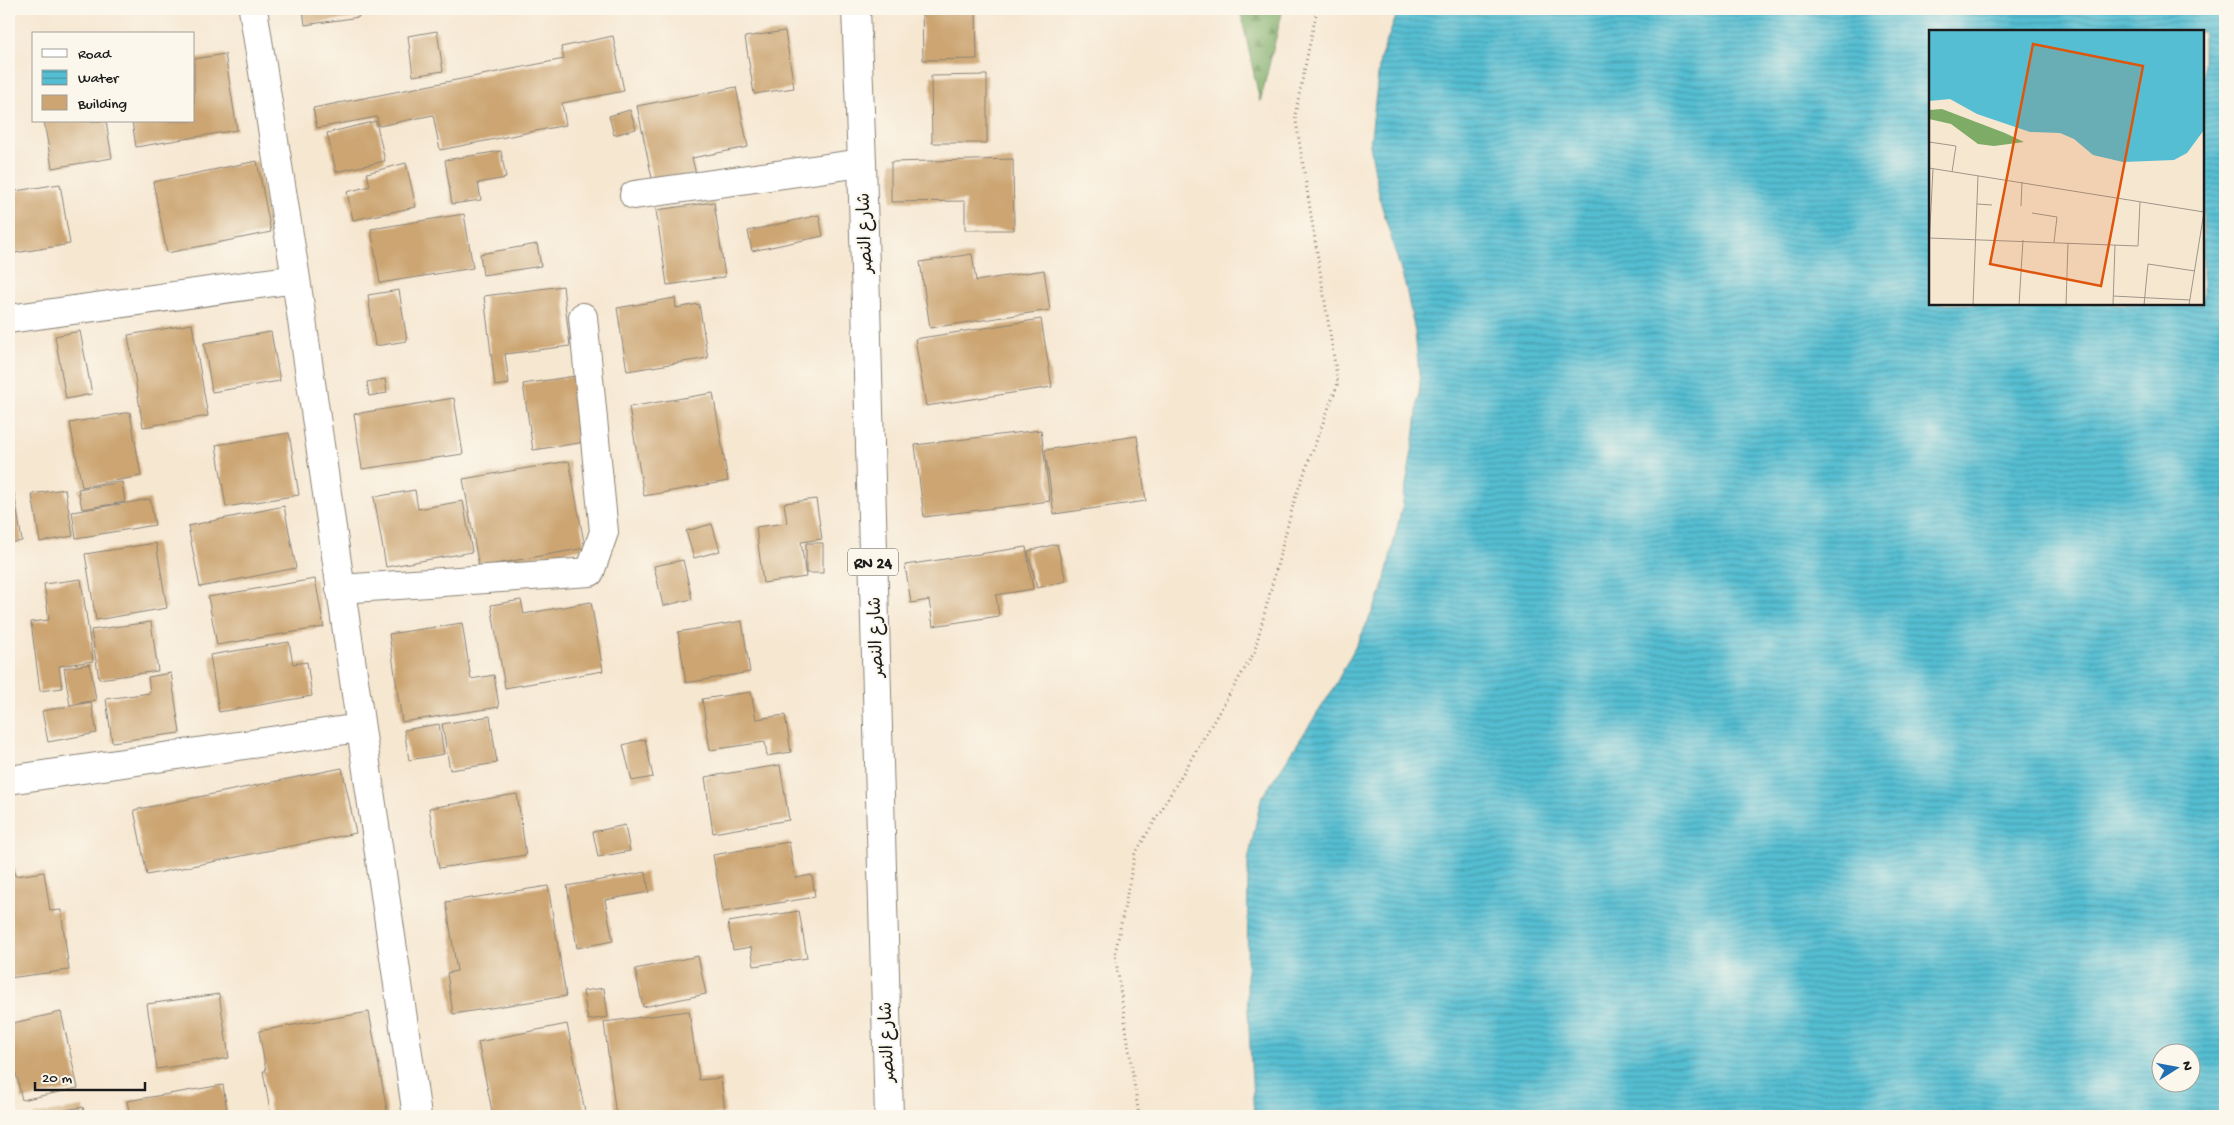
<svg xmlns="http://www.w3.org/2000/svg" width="2234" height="1125" font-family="'Gochi Hand','Playpen Sans Arabic',sans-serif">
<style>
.forest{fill:url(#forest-firs);stroke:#4d6441}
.water{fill:url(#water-rules);stroke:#386d77;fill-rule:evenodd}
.building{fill:#cca572}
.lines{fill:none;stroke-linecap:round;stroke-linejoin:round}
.minor-casing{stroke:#898276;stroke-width:30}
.major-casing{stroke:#898276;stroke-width:30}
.path{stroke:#898276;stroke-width:3;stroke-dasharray:1 4;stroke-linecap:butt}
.minor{stroke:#fff;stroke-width:28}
.major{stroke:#fff;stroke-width:28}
.labels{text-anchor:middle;stroke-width:4;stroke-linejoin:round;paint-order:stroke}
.shield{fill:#fbf7ec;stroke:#5f5e5a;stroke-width:1}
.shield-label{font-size:16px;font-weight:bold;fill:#1c1c1c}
.street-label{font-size:18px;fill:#1c1c1c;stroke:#fbf7ec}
.inset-road{fill:none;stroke:#9f9689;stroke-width:1}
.view{fill:#de560d;fill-opacity:0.15;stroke:#de560d;stroke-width:2.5}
.inset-edge{fill:none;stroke:#1c1c1c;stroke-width:2.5}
</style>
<defs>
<pattern id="forest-firs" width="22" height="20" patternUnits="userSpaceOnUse" patternTransform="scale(1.25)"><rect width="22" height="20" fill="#7eac66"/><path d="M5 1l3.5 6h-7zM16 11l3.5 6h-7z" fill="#668b53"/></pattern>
<pattern id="water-rules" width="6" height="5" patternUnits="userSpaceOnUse" patternTransform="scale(1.25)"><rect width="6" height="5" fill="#55bed2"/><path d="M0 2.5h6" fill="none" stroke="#469aaa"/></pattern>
</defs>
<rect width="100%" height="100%" fill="#fbf7ec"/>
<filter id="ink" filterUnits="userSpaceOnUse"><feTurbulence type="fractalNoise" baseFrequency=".02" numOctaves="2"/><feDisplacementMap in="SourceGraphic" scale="10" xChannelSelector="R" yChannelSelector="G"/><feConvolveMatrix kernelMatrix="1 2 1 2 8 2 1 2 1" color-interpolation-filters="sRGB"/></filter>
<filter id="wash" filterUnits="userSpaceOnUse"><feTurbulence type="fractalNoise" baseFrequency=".0096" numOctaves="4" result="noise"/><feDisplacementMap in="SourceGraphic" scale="20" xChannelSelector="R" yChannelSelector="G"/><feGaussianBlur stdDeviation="1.12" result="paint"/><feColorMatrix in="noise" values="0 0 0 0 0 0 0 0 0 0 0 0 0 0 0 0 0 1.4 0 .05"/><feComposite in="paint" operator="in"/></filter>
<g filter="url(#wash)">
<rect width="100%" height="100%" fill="#f6e7d1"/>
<!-- forest -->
<path class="forest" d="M1240,9h43l-23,93z"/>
<!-- water -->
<path class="water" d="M1399,9h826v1107h-971l-7,-123 1,-132 13,-62 71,-108 28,-53 22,-47 20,-84 12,-67 6,-57 -5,-51 -9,-44 -26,-88 -10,-55 10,-86zM1930,31h273v273h-273zM2162,1052h30v30h-30z"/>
<g id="blocks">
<!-- building -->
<path class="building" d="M303,9h55l1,8 -54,8z
M922,9h54l1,50 -54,1z
M437,31l6,40 -30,5 -5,-40z
M785,31l9,57 -40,6 -9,-57z
M613,36l11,55 -62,12 4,22 -126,25 -7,-35 -54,11 -2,-9 -60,11 -4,-20 251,-49 -3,-12z
M225,54l12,76 -101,17 -4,-26h62v-62z
M987,75v68h-55l-1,-67z
M736,87l12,60 -56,11 4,16 -43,9 -16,-77z
M630,110l6,19 -22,6 -5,-19z
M44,121h62l6,37 -60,10z
M376,121l9,40 -49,11 -9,-39z
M501,151l5,27 -28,5 3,17 -29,4 -7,-44z
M1013,159l1,71h-49v-29l-74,1v-40z
M257,161l14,71 -104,21 -14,-71z
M406,163l10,44 -63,13 -6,-28 23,-6 -3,-13z
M60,184l10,60 -61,10v-62z
M714,202l11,75 -58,8 -11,-75z
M464,214l9,54 -93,15 -9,-54z
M819,215l4,21 -71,15 -4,-20z
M537,244l4,22 -58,9 -3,-21z
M972,254l4,27 68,-11 6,40 -120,18 -10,-66z
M563,286l7,60 -65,8 4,30 -14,2 -11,-90z
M399,290l8,51 -32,5 -7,-51z
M675,298l1,10 23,-4 9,54 -81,13 -10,-63z
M1041,319l11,68 -126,19 -11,-67z
M192,324l16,92 -65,11 -15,-92z
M80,331l12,63 -26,5 -11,-63z
M271,332l9,49 -68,11 -8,-49z
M582,375l10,66 -59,9 -10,-66z
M385,379l2,14 -18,3 -2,-14z
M713,393l15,88 -84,15 -15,-89z
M454,398l9,56 -101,15 -8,-55z
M130,412l11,64 -59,11 -12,-64z
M1041,430l9,71 -126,16 -9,-72z
M289,433l10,62 -73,12 -10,-62z
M1137,436l9,65 -92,13 -9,-64z
M569,461l16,87 -106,19 -16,-88z
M122,482l3,20 -43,7 -4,-20z
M65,489l8,47 -33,6 -8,-48z
M415,490l3,19 45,-8 9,51 -86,15 -12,-70z
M14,493l8,48 -13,2v-49z
M150,499l5,26 -79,13 -4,-26z
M816,499l6,40 -21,3 5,35 -43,6 -7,-56 31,-4 -3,-20z
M284,506l12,62 -96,19 -12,-61z
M712,524l8,27 -26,7 -8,-27z
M156,543l11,65 -71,12 -11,-66z
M806,543h17v30h-17z
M1057,544l9,37 -29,7 -9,-37z
M1026,547l7,42 -37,6 3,21 -66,10 -4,-26 -18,3 -6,-38z
M683,560l9,39 -29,7 -9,-40z
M81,579l12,82 -34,5 3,22 -22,3 -9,-69 18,-2 -5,-36z
M315,579l9,48 -107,18 -9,-48z
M521,600l3,14 67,-12 12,69 -98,17 -14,-83z
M742,621l8,51 -64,11 -8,-51z
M151,622l7,49 -59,8 -8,-49z
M462,623l9,56 23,-4 5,32 -97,15 -13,-88z
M289,642l4,22 14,-2 5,34 -93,16 -9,-57z
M90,664l6,36 -26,5 -6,-37z
M171,673l9,60 -68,9 -6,-43 44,-6 -2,-16z
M751,692l5,27 29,-4 6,37 -24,4 -2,-14 -55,8 -8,-51z
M91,702l6,31 -49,9 -6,-31z
M490,716l7,47 -47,7 -8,-46z
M439,724l5,30 -35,6 -5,-30z
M645,739l8,38 -21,4 -9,-36z
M780,765l9,55 -76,13 -8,-56z
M342,768l14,65 -209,42 -13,-65z
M517,794l9,61 -87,13 -10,-60z
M625,825l5,26 -32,6 -5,-25z
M9,835l6,41 29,-4 6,39 11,-1 8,60 -60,8z
M789,842l6,36 17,-3 3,22 -92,15 -10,-57z
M646,872l3,20 -44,8 8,41 -36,7 -10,-62z
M548,886l18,110 -113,18 -6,-41 10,-2 -11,-69z
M799,911l8,47 -53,8 -3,-19 -18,3 -5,-28z
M698,956l8,38 -63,13 -8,-38z
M604,988l4,29 -20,3 -5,-29z
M219,994l10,64 -72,11 -10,-65z
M689,1011l10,69 22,-2 4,35 -27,3h-82l-12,-94z
M61,1012l17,76 -56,12 -13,-58v-18z
M369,1012l19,104h-117l-8,-45h3l-7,-40z
M567,1024l19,92h-93l-15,-74z
M223,1085l5,31h-98l-3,-15z
M83,1107l2,9h-52v-1z"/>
</g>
</g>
<g filter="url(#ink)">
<use href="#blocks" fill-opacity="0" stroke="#898276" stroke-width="1"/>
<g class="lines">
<!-- minor casing -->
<g class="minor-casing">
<path id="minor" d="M253,9l43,270 121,837
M634,195l228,-32
M9,319l287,-40
M340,589l250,-17 14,-40 -21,-215
M9,780l350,-52"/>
</g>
<!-- major casing -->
<g class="major-casing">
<path id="major" d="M856,9l6,154 27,953"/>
</g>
<!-- path -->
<path class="path" d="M1139,1116l-24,-162 20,-100 119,-201 41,-155 43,-115 -43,-268 22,-106"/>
<!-- minor -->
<use href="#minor" class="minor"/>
<!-- major -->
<use href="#major" class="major"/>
</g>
</g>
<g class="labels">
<!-- shield labels -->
<rect class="shield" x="848" y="548.5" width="50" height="27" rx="4"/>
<g class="shield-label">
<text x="873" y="568">RN 24</text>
</g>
<!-- street labels -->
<g class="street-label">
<text transform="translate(864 233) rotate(-92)" y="6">شارع النصر</text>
<text transform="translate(875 637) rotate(-92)" y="6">شارع النصر</text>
<text transform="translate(886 1042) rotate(-92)" y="6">شارع النصر</text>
</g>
</g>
<!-- overview -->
<g transform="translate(1929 30)">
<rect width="275" height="275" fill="#f6e7d1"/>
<path d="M13,79l63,24 19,9 -30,4 -16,-2 -27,-20 -22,-5v-9z" fill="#7eac66"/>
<path d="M0,0h275v100l-17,23 -13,7 -51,2 -30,-7 -19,-16 -14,-6 -30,-1 -53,-18 -27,-15 -21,2z" fill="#55bed2"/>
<path class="inset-road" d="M0,112l27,4 -4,26M0,138l275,44M48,174l15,1M92,176l1,-24M103,183l25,4 -3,25M0,208l209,8 2,-44M0,216l4,-77M184,266l77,4M44,275l5,-129M90,275l4,-65M137,275l2,-62M184,275l2,-60M215,275l4,-41 47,7M260,275l15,-93"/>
<path class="view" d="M104,14l110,22 -42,220 -111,-22z"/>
<rect width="275" height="275" class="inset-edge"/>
</g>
<!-- margin -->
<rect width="2234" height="1125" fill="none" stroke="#fbf7ec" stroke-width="30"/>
<!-- legend -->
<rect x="32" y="32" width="162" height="90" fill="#fbf7ec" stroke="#a29f99"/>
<rect x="42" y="49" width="25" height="8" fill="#ffffff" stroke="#a29f99"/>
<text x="78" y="58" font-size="15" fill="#1c1c1c">Road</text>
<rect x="42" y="70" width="25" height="15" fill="url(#water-rules)" stroke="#a29f99"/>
<text x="78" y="82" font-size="15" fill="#1c1c1c">Water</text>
<rect x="42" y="95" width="25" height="15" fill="#cca572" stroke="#a29f99"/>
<text x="78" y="108" font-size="15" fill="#1c1c1c">Building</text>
<!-- north arrow -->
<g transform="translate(2176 1068) rotate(79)"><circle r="24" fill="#fbf7ec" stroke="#a29f99"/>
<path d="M0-4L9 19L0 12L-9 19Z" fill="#1f6fb2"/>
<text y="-8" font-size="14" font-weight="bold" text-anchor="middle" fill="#1c1c1c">N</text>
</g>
<!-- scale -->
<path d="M35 1082v8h110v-8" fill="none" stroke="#1c1c1c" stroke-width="2.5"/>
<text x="42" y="1082" font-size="15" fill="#1c1c1c" stroke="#fbf7ec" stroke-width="4" paint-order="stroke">20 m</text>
</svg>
